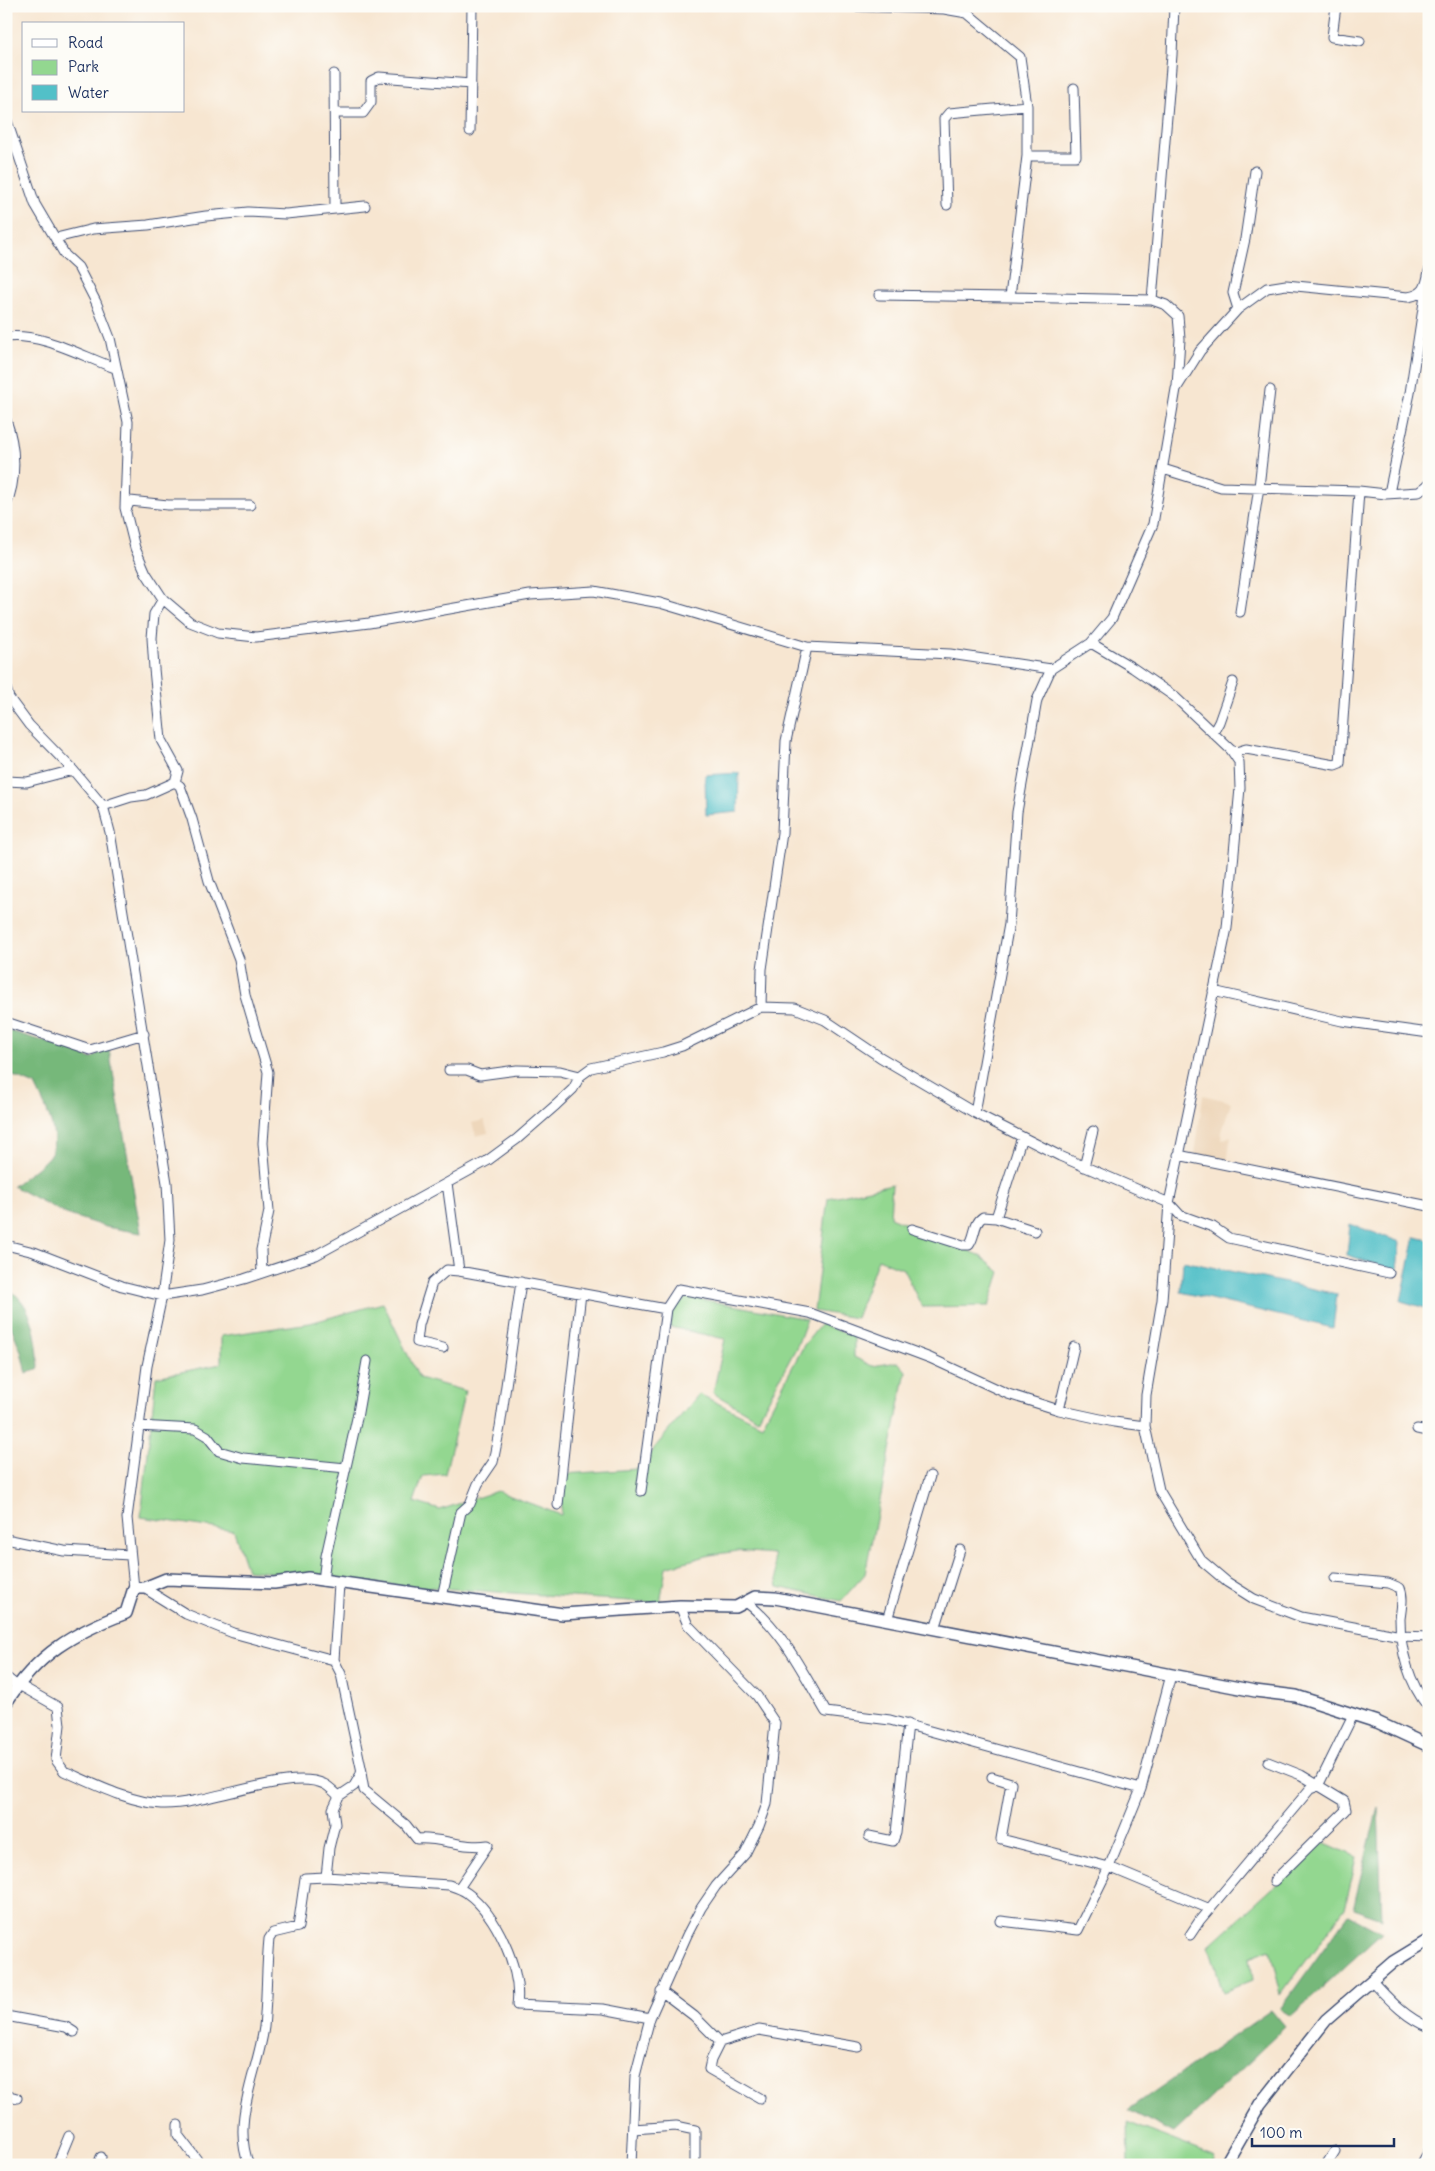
<svg xmlns="http://www.w3.org/2000/svg" width="1435" height="2171" font-family="Delius,sans-serif">
<style>
.built{fill:#eed7bb}
.green{fill:#93d790;stroke:#578377}
.forest{fill:#76b87a;stroke:#48746c}
.water{fill:#52c0c8;stroke:#367893}
.lines{fill:none;stroke-linecap:round;stroke-linejoin:round}
.minor-casing{stroke:#3c4a6f;stroke-width:11}
.tertiary-casing{stroke:#3c4a6f;stroke-width:14}
.minor{stroke:#fff;stroke-width:9}
.tertiary{stroke:#fff;stroke-width:11}
</style>
<rect width="100%" height="100%" fill="#fdfcf7"/>
<filter id="ink" filterUnits="userSpaceOnUse"><feTurbulence type="fractalNoise" baseFrequency=".02" numOctaves="2"/><feDisplacementMap in="SourceGraphic" scale="10" xChannelSelector="R" yChannelSelector="G"/><feConvolveMatrix kernelMatrix="1 2 1 2 8 2 1 2 1" color-interpolation-filters="sRGB"/></filter>
<filter id="wash" filterUnits="userSpaceOnUse"><feTurbulence type="fractalNoise" baseFrequency=".0096" numOctaves="4" result="noise"/><feDisplacementMap in="SourceGraphic" scale="20" xChannelSelector="R" yChannelSelector="G"/><feGaussianBlur stdDeviation="1.12" result="paint"/><feColorMatrix in="noise" values="0 0 0 0 0 0 0 0 0 0 0 0 0 0 0 0 0 1.4 0 .05"/><feComposite in="paint" operator="in"/></filter>
<g filter="url(#wash)">
<rect width="100%" height="100%" fill="#f7e6d1"/>
<!-- built -->
<path class="built" d="M1203,1095l28,7 -10,33 1,5 9,-4 -4,26 -32,-7z
M484,1120l4,13 -12,3 -4,-13z"/>
<!-- green -->
<path class="green" d="M892,1184l-2,33 89,38 21,17 -11,34 -67,1 -19,-38 -25,-10 -22,59 -42,-7 14,-113z
M689,1297l118,22 -10,27 -39,73 -45,-26 12,-54 -55,-12 2,-22z
M383,1303l36,75 46,13 -20,83 -22,2 -9,26 26,8 57,-19 64,24 3,-41 73,-5 62,-75 63,31 42,-80 17,-21 33,13v20l18,9 26,-4 8,9 -41,203 -24,27 -63,-14 -5,-33 -35,-3 -28,4 -44,12 -6,36 -266,-18 -147,-15 -13,-39 -93,-14 15,-140 65,-13v-28l89,-13z
M1323,1842l34,15 -12,51 -64,87 -11,-46 -20,8 3,23 -30,12 -14,-46z
M1127,2122l89,35 -3,8h-85z"/>
<!-- forest -->
<path class="forest" d="M6,1030l64,19 22,10 16,-15 33,189 -35,-6 -40,-13 -53,-28c11,-9 27,-19 36,-30 14,-19 -6,-53 -14,-71l-29,-12z
M6,1288c28,14 31,52 33,80l-13,6 -5,-23 -15,-37z
M1378,1807l4,112 -29,-10z
M1348,1915l34,18 -91,83 -11,-7z
M1271,2010l14,17 -111,106 -46,-23z"/>
<!-- water -->
<path class="water" d="M739,773l-1,39 -32,3 -1,-40z
M1350,1224l50,18 -3,29 -50,-16z
M1415,1237l14,3v69l-28,-8z
M1183,1261l154,33 -4,34 -152,-36z"/>
</g>
<g filter="url(#ink)">
<g class="lines">
<!-- minor casing -->
<g class="minor-casing">
<path id="minor" d="M841,6l103,3 23,4 53,44 7,49v50l-17,141 142,3
M1174,6l-2,49 -20,245 14,5 12,11 2,23 -3,47
M1336,6l-4,31 28,4
M334,74l1,134
M335,113h28l8,-11v-21l8,-4 92,7
M6,118l29,86 30,51 13,12 18,35 14,36 18,84 -3,86 10,40 11,25 17,26 27,23 28,11 38,4 113,-14 161,-28 64,-4 66,12 147,44 143,7 101,15 40,-26 21,-25 41,-94 23,-135 24,-38 38,-42 29,-21 19,-3 122,12c17,-3 18,-10 21,-26
M470,131l2,-125
M1027,156h49l-2,-68
M947,205l-3,-86 5,-6 78,-7
M56,238l37,-9 55,-4 58,-9 42,-4 38,2 79,-8
M879,295l131,2
M1238,309l-5,-16 12,-54 10,-68
M6,337c38,-4 75,19 109,31
M6,420c10,27 11,60 0,85
M1163,469l58,18 138,4 27,3 33,-2 10,-8
M1389,493l21,-100 16,-104
M126,510l4,-9 38,4h82
M163,599l-9,15 -2,24 2,31 7,71 17,31 -3,11
M1240,612l19,-125 11,-97
M1091,643l42,25 42,29 56,53 8,12 1,26 -13,140 -58,275 -7,97 -16,95 -1,31 14,64 42,70 26,22 27,17 47,18 100,19 28,1
M6,688l3,10 20,27 44,45 30,36 7,26 57,351 3,57 -8,56 -15,70 -20,152 7,70
M1213,733l6,-11 14,-40
M1231,750l5,2 10,-3 89,16 5,-2 19,-272
M6,781l21,1 46,-12
M103,806l28,-9 15,-2 29,-13 5,4 12,33 17,62 30,78 6,36 23,77 -5,71 6,68 -8,39 1,22
M1213,991l129,30 87,12
M761,1007l1,-38 20,-136 4,-92 21,-94
M6,1022l84,28 54,-16
M449,1070h18l13,5 37,-5 43,1 20,5
M975,1113l34,-189 8,-112 20,-112 14,-31
M1178,1155l251,51
M1084,1167l9,-36
M447,1183l12,88 207,38 13,-20 131,24 120,45 78,36 51,16 55,12 31,4
M996,1218l26,-81
M912,1229l51,16h6c7,-9 4,-22 14,-28l13,1 39,13
M6,1245l28,7 88,34 40,10 40,-6 42,-11 72,-24 171,-94 30,-22 39,-34 17,-16 7,-13 11,-8 72,-16 19,-6 79,-39 34,1 30,12 55,37 95,56 85,43 109,47 11,12 33,12 16,11 160,35
M443,1348l-26,-6 2,-17 13,-42 15,-13 12,1
M1059,1410l15,-63
M138,1426l57,3 12,7 12,15 24,7 103,10
M1417,1429l12,2
M641,1491l25,-182
M558,1505l23,-212
M6,1539l58,12 65,4
M1335,1578l53,5 12,5c4,9 1,22 0,31 0,31 9,65 29,89
M323,1581l3,-25 31,-138 10,-57
M144,1588l42,26 47,19 101,27
M442,1597l19,-85 9,-8 8,-20 15,-22 7,-35 21,-145
M746,1602c37,28 57,71 80,110l64,8 251,69 30,-114
M887,1620l43,-144
M935,1629l25,-79
M6,1677l11,9
M19,1685l39,22 2,18 -4,35 8,11c30,13 65,31 98,33 43,2 127,-36 162,-20 5,2 11,9 15,12
M1268,1762l33,13 38,23 5,3 2,9 -72,71
M361,1773l3,17 42,35 11,14c24,-2 47,10 71,6l-29,43
M992,1777l19,6 -10,56 108,28 101,42
M869,1836l24,5 3,-8 12,-109
M326,1877l123,8c6,2 13,4 18,8 29,21 55,77 50,112l86,4 47,9
M1001,1921l77,9 31,-63 32,-78
M1190,1935l10,-15 110,-131 8,-3 35,-71
M1371,1980c17,18 34,38 58,47
M661,1991l33,25 26,26 39,-12 99,17
M6,2016l60,11 8,5
M720,2042l-9,18 -2,9 51,29
M6,2095l11,3
M178,2125v10l23,30
M633,2129l43,-3 19,4v35
M57,2165l12,-29
M98,2165l3,-8
M249,2165c-18,-45 9,-93 15,-138 3,-29 2,-59 5,-88l4,-6 25,-6 7,-49 21,-1 3,-29 6,-24 -2,-15 6,-13 15,-10 8,-14 -21,-98 -7,-14 5,-76
M631,2165l4,-89 15,-58 37,-83 14,-27 15,-22 29,-32 14,-28 8,-22 8,-81 -18,-27 -69,-71 -8,-19
M1326,2165l9,-14
M1421,2165l8,-14"/>
</g>
<!-- tertiary casing -->
<g class="tertiary-casing">
<path id="tertiary" d="M6,1703c31,-49 67,-70 120,-90l8,-25h10l22,-9 108,4 34,-5 255,36 117,-8 56,1 19,-10 20,1 480,93 41,5 81,26 52,24
M1225,2165l35,-61 66,-84 67,-58 36,-22"/>
</g>
<!-- minor -->
<use href="#minor" class="minor"/>
<!-- tertiary -->
<use href="#tertiary" class="tertiary"/>
</g>
</g>
<!-- margin -->
<rect width="1435" height="2171" fill="none" stroke="#fdfcf7" stroke-width="25"/>
<!-- legend -->
<rect x="22" y="22" width="162" height="90" fill="#fdfcf7" stroke="#a3aaba"/>
<rect x="32" y="39" width="25" height="8" fill="#ffffff" stroke="#a3aaba"/>
<text x="68" y="48" font-size="15" fill="#1b2f5e">Road</text>
<rect x="32" y="60" width="25" height="15" fill="#93d790" stroke="#a3aaba"/>
<text x="68" y="72" font-size="15" fill="#1b2f5e">Park</text>
<rect x="32" y="85" width="25" height="15" fill="#52c0c8" stroke="#a3aaba"/>
<text x="68" y="98" font-size="15" fill="#1b2f5e">Water</text>
<!-- scale -->
<path d="M1252 2138v8h142v-8" fill="none" stroke="#1b2f5e" stroke-width="2.5"/>
<text x="1260" y="2138" font-size="15" fill="#1b2f5e" stroke="#fdfcf7" stroke-width="4" paint-order="stroke">100 m</text>
</svg>
